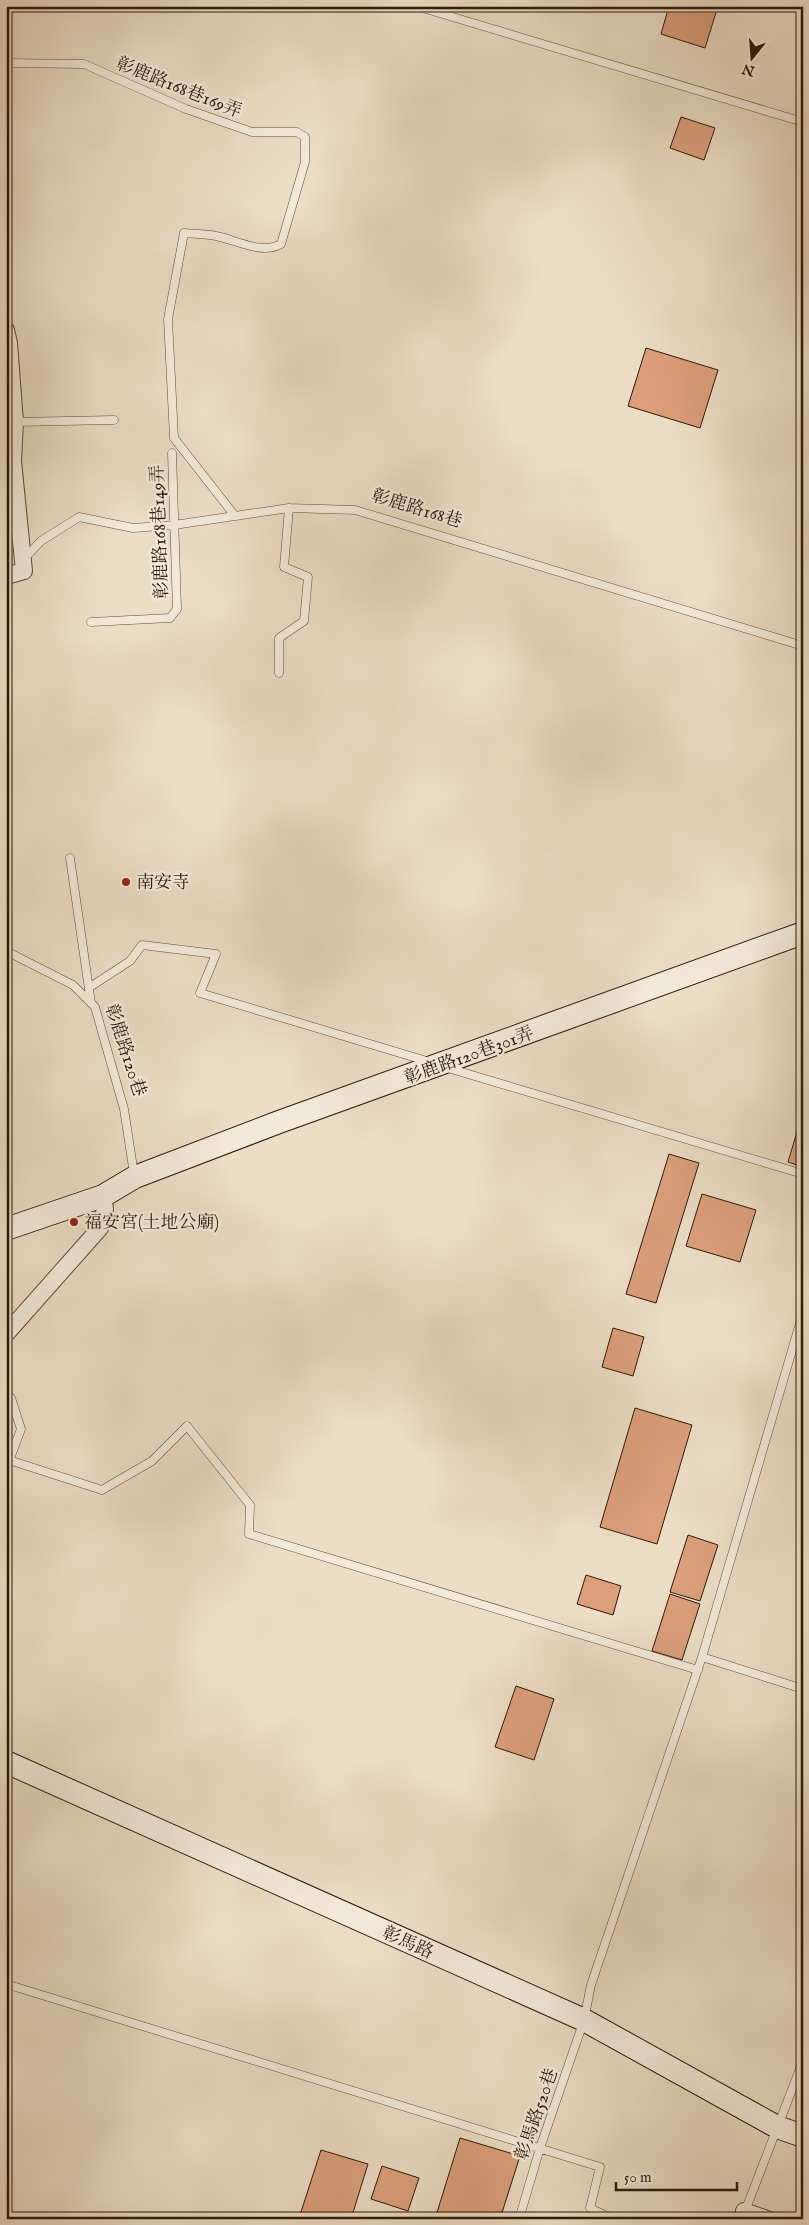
<svg xmlns="http://www.w3.org/2000/svg" width="809" height="2225" font-family="'IM FELL English','Noto Serif TC',serif">
<style>
.building{fill:#db9f7b;stroke:#2d180b}
.lines{fill:none;stroke-linecap:round;stroke-linejoin:round}
.lane-casing{stroke:#5d493a;stroke-width:9}
.street-casing{stroke:#5d493a;stroke-width:18}
.secondary-casing{stroke:#2d180b;stroke-width:24}
.lane{stroke:#f3e9d9;stroke-width:8}
.street{stroke:#f3e9d9;stroke-width:16}
.secondary{stroke:#f3e9d9;stroke-width:22}
.poi-dot{fill:#8f2418;stroke:#f3e9d9;stroke-width:2}
.labels{text-anchor:middle;stroke-width:4.5;stroke-linejoin:round;paint-order:stroke}
.street-label{font-size:18px;fill:#2d180b;stroke:#f3e9d9}
.poi-label{font-size:18px;fill:#2d180b;stroke:#f3e9d9;text-anchor:start}
</style>
<rect width="100%" height="100%" fill="#ecddc5"/>
<filter id="stains"><feTurbulence type="fractalNoise" baseFrequency=".004" numOctaves="4"/><feColorMatrix values="0 0 0 0 .2 0 0 0 0 .09 0 0 0 0 .02 0 0 0 .5 -.17"/></filter>
<radialGradient id="worn" r=".72"><stop offset=".6" stop-color="#630" stop-opacity="0"/><stop offset="1" stop-color="#630" stop-opacity=".3"/></radialGradient>
<!-- building -->
<path class="building" d="M669,6h49l-13,42 -44,-14z
M681,117l34,11 -11,32 -34,-12z
M646,348l72,22 -18,58 -72,-22z
M802,1115h1v52l-15,-5z
M669,1154l30,9 -43,140 -30,-9z
M702,1194l54,16 -16,52 -54,-16z
M613,1328l31,9 -11,39 -31,-9z
M635,1408l57,17 -35,119 -57,-17z
M688,1535l30,10 -18,56 -30,-9z
M586,1575l35,11 -8,29 -36,-11z
M670,1594l30,10 -18,56 -30,-9z
M516,1686l38,13 -20,61 -39,-13z
M460,2138l60,18 -20,63h-65z
M321,2150l47,14 -17,55 -52,-1z
M382,2166l37,12 -11,33 -37,-12z"/>
<g class="lines">
<!-- lane casing -->
<g class="lane-casing">
<path id="lane" d="M416,6l387,116
M6,63l78,1 102,45 66,23h45l8,5v25l-24,82c-19,11 -45,-4 -65,-8 -10,-2 -22,-2 -32,-3l-16,86 6,119 61,78
M15,422l99,-2
M24,559l17,-18 38,-24 54,11 41,-3 115,-17 66,2 448,136
M91,622l79,-4 7,-9 -5,-156
M279,673v-35l25,-17 4,-44 -24,-10 5,-59
M70,858l21,145
M6,951l67,34 22,22 29,102 10,65
M90,987l40,-26 12,-16 74,9 -16,39 230,69
M448,1068l355,106
M6,1392l5,6 10,31 -15,40
M9,1460l93,30 50,-29 35,-35 63,79 -1,29 449,136
M702,1657l101,32
M6,1984l594,183 -10,41 23,11
M519,2219l21,-71 44,-128 7,-35 111,-328 101,-344
M742,2219l61,-158"/>
</g>
<!-- street casing -->
<g class="street-casing">
<path id="street" d="M6,330l3,13 6,79 -2,39 11,110 -18,5
M6,1334l94,-106 5,-19 -2,-13
M744,2211l23,8"/>
</g>
<!-- secondary casing -->
<g class="secondary-casing">
<path id="secondary" d="M6,1229l97,-33 32,-19 144,-55 524,-189
M6,1762l578,258 193,107 26,9"/>
</g>
<!-- lane -->
<use href="#lane" class="lane"/>
<!-- street -->
<use href="#street" class="street"/>
<!-- secondary -->
<use href="#secondary" class="secondary"/>
</g>
<!-- markers -->
<g class="poi-dot">
<circle cx="126" cy="882" r="5"/>
<circle cx="74" cy="1222" r="5"/>
</g>
<g class="labels">
<!-- street labels -->
<g class="street-label">
<text transform="translate(179 87) rotate(22)" y="6">彰鹿路168巷169弄</text>
<text transform="translate(417 508) rotate(17)" y="6">彰鹿路168巷</text>
<text transform="translate(159 532) rotate(-92)" y="6">彰鹿路168巷149弄</text>
<text transform="translate(126 1050) rotate(72)" y="6">彰鹿路120巷</text>
<text transform="translate(469 1055) rotate(-20)" y="6">彰鹿路120巷301弄</text>
<text transform="translate(408 1942) rotate(24)" y="6">彰馬路</text>
<text transform="translate(536 2114) rotate(-71)" y="6">彰馬路520巷</text>
</g>
<!-- poi labels -->
<g class="poi-label">
<text x="136" y="888">南安寺</text>
<text x="84" y="1228">福安宮(土地公廟)</text>
</g>
</g>
<!-- margin -->
<rect width="809" height="2225" fill="none" stroke="#ecddc5" stroke-width="25"/>
<rect x="8" y="8" width="794" height="2210" fill="none" stroke="#2d180b" stroke-width="2.5"/>
<rect x="12" y="12" width="784" height="2200" fill="none" stroke="#2d180b"/>
<!-- north arrow -->
<g transform="translate(752 58) rotate(197)" stroke="#f3e9d9" stroke-width="4" paint-order="stroke">
<path d="M0-4L9 19L0 12L-9 19Z" fill="#2d180b"/>
<text y="-8" font-size="14" font-weight="bold" text-anchor="middle" fill="#2d180b">N</text>
</g>
<!-- scale -->
<path d="M616 2182v8h121v-8" fill="none" stroke="#2d180b" stroke-width="2.5"/>
<text x="624" y="2182" font-size="15" fill="#2d180b" stroke="#f3e9d9" stroke-width="4" paint-order="stroke">50 m</text>
<rect width="100%" height="100%" filter="url(#stains)"/>
<rect width="100%" height="100%" fill="url(#worn)"/>
</svg>
